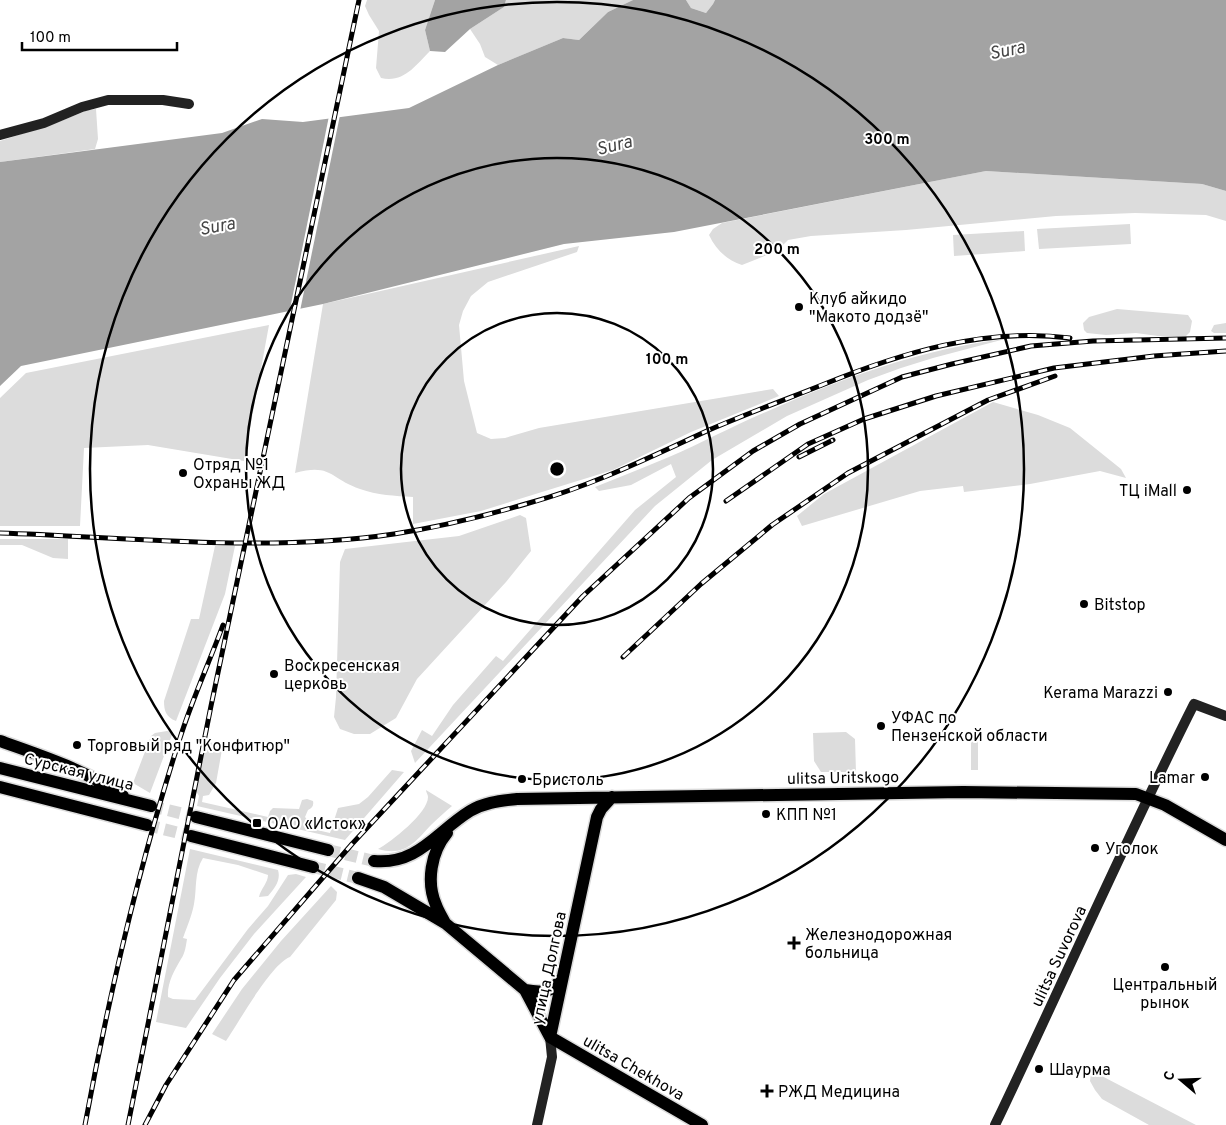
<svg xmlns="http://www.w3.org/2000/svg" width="1226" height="1125" font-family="Overpass,sans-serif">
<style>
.green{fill:#dcdcdc}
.water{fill:#a3a3a3}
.pier{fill:#fff}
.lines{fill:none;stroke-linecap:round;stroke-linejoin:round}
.primary-tunnel{stroke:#d9d9d9;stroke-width:12;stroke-dasharray:12 6;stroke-linecap:butt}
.primary-casing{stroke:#dbdbdb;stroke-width:15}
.secondary{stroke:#222;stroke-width:10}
.primary{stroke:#000;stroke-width:12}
.rail-casing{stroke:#000;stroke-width:5}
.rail{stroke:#fff;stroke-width:3;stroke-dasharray:9;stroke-linecap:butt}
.ring{fill:none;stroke:#000;stroke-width:2.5}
.poi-dot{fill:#000;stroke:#fff;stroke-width:2}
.labels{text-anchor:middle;stroke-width:4;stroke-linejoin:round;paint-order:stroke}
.poi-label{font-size:16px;fill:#000;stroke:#fff;text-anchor:start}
.street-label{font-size:16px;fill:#000;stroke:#fff}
.water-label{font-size:18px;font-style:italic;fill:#444;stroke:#fff}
.centre{fill:#000;stroke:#fff;stroke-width:2.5}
.ring-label{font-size:15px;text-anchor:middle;font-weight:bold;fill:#000;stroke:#fff;stroke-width:4;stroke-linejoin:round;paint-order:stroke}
</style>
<rect width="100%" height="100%" fill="#fff"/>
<!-- green -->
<path class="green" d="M367,0h68l-10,30 5,21c-15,15 -26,32 -49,27l-5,-10 3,-37 -10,-16 -4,-9z
M506,0h127l-25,12 -29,28 -16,-2 -65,27 -13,-8 -5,-13 -10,-15 34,-22z
M686,0h29l-2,4 -7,9 -15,-5z
M96,109l2,30 -3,10 -95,13v-21l61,-20 27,-11z
M986,171l216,13 24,7v30l-20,-6 -71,-2 -79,3 -150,14 -95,6 -23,4 -11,11 -35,14c-15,-5 -26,-15 -33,-30l4,-6 9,-6z
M1130,224l1,20 -92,5 -2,-20z
M1024,231l1,20 -71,5 -1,-21z
M579,246l-2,6 -89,30 -17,14 -8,15 -4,14 5,56 13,52 14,6 14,-1 34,-10 234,-39 6,7 -88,36 -78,38 -132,41 -68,13v-27c-18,-1 -36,-2 -53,-8 -30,-10 -28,-26 -65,-16l28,-169z
M1117,309l71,6 4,6 -2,11 -4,4h-28l-22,-3 -30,2 -19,-2 -3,-3 -1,-7 6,-6z
M1226,323v10h-12l-3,-2 3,-6z
M269,325l-25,136 -96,-16 -64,3 -4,78h-80v-128l26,-25z
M1005,339l-72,19 -32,10 -33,12 -81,36 -75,44 -57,46 -240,257 -4,-12 11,-21 10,6 21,-31 43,-49 7,5 132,-151 41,-33 -5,-13 -40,21 -32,6 -4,-4c25,-10 50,-20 74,-30 33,-14 64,-31 97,-45 76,-34 156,-63 239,-73z
M993,402l45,13 32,13 51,41 5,9 -26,-7 -70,13 -66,8 -1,-6 -43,5 -118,35 -5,-10 27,-22z
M520,515l6,3 5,33 -25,31 -89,97 -21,39 -26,16h-16l-14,-5 -6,-12 2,-20 4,-135 5,-13 114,-13z
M0,539h68v20l-15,-1 -31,-13h-22z
M215,546h20l-10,48 -49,127c-10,-4 -12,-10 -12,-20l27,-82h8z
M167,731l6,1 -23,61 -17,-10 18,-47 4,-3z
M846,732l9,7 1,33h-35l-7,-11 -1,-28z
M971,738h7v32h-7z
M206,742l17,2 -7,39 -7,12 -6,1 -1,6 66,15 2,-6 3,-3 26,1 3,-9 5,-1 6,2c1,5 -1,7 -5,9l-3,7 12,13 13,3 8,-25 21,-4 9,-7 24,-27 12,2 -59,68 -148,-34 2,-10 -3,-5z
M426,790l26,16c-7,6 -14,12 -21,19 -16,17 -26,32 -53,24 13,-7 50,-36 50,-52 0,-2 -2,-5 -2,-7z
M190,849l88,21c3,10 -3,18 -10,26l-9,1c2,-9 9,-14 9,-22l-30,-10 -35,-7c-9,14 -6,31 -9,46 -2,11 -7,23 -11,34l4,1c-1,6 -2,15 -6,20 -7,12 -14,24 -13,38l5,2 22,1 53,-71 20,-23 20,-31 8,-1 10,3 -52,57 -34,44 -34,50 -30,-6z
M331,886l6,6 -1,8 -46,57c-19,7 -51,65 -64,84l-14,-7 30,-45 39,-48z
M1091,1073h5l100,52h-47l-47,-26 -7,-9 -5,-9z"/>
<!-- water -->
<path class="water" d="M435,0h71l-2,7 -34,22 -25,23 -15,-1 -5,-21z
M633,0h53l5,8 15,5 7,-9 2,-4h511v191l-24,-7 -216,-13 -312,61 -110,12 -241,60 -302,62 -21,20v-224l222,-29 40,-14 41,3 106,-14 89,-43 65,-27 16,2 29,-28z"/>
<!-- pier -->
<path class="pier" d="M340,115l-40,196 -11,3 40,-198z"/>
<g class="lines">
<!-- primary-tunnel -->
<path class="primary-tunnel" d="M151,806l45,11
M147,825l44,11
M328,850l46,11
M313,867l45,11"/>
<!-- primary casing -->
<g class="primary-casing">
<path id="primary" d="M0,741c43,15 85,29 123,55
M0,768l151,38
M0,787l147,38
M196,817l132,33
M191,836l122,31
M374,861c44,4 62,-29 96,-50 15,-9 30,-10 47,-12l446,-7 173,2 29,11 61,35
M358,878l26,9 61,36 80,67 25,47
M445,923c-3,-6 -7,-12 -9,-18 -10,-23 -5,-53 11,-72
M525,990c16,3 27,3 36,-11
M550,1037l47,-220 4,-8 11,-12
M550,1037l152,88"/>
</g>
<!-- secondary -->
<path class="secondary" d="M0,135l44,-12 38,-16 26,-7h55l26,4
M537,1125l15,-68 -2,-20
M995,1125c67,-140 129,-282 199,-421l32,12"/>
<!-- primary -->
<use href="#primary" class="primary"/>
<!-- rail casing -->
<g class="rail-casing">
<path id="rail" d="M799,457l34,-17
M726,501l82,-57 56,-25 72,-23 118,-28 100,-12 72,-5
M0,533c128,4 267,20 394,1 45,-7 91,-18 135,-31 63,-17 121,-46 180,-73 37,-16 75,-30 113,-45 79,-32 162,-58 248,-47
M623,657l78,-73 71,-59 76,-52 140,-73 67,-24
M85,1125c24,-130 54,-260 95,-387 12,-38 29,-75 43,-113
M128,1125l83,-419 148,-706
M145,1125l21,-40 68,-105 118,-136 231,-248 106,-98 64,-47 47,-27 102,-47 50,-13 79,-18 62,-5 133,-3"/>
</g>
<!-- rail -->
<use href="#rail" class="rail"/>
</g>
<!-- distance rings -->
<g class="ring">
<circle cx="557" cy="469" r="156"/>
<circle cx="557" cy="469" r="311"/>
<circle cx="557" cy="469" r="467"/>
</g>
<!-- markers -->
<g class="poi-dot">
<circle cx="799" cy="307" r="5"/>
<circle cx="183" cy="473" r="5"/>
<circle cx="1187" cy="490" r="5"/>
<circle cx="1084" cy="604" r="5"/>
<circle cx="274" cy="674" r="5"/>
<circle cx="1168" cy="692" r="5"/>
<circle cx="881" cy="726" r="5"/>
<circle cx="77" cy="745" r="5"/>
<circle cx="1205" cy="777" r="5"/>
<circle cx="522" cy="779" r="5"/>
<circle cx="766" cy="814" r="5"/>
<rect x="252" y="818" width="10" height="10" rx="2.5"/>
<circle cx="1095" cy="848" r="5"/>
<path d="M791.5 935.5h5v5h5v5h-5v5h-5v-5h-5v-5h5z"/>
<circle cx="1165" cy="967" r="5"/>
<circle cx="1039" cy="1069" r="5"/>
<path d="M764.5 1083.5h5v5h5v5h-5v5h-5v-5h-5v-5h5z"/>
</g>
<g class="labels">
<!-- poi labels -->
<g class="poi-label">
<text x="809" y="304">Клуб айкидо<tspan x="809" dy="18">"Макото додзё"</tspan></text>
<text x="193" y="470">Отряд №1<tspan x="193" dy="18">Охраны ЖД</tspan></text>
<text x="1177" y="496" text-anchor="end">ТЦ iMall</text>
<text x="1094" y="610">Bitstop</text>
<text x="284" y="671">Воскресенская<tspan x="284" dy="18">церковь</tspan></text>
<text x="1158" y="698" text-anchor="end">Kerama Marazzi</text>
<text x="891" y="723">УФАС по<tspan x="891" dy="18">Пензенской области</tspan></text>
<text x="87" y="751">Торговый ряд "Конфитюр"</text>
<text x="1195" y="783" text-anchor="end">Lamar</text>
<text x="532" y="785">Бристоль</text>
<text x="776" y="820">КПП №1</text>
<text x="267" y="829">ОАО «Исток»</text>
<text x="1105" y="854">Уголок</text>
<text x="805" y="940">Железнодорожная<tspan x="805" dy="18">больница</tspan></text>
<text x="1165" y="990" text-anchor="middle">Центральный<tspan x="1165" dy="18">рынок</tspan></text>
<text x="1049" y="1075">Шаурма</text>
<text x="778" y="1097">РЖД Медицина</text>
</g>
<!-- street labels -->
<g class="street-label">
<text transform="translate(79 771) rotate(14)" y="6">Сурская улица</text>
<text transform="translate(843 777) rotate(-1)" y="6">ulitsa Uritskogo</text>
<text transform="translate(1058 956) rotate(-65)" y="6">ulitsa Suvorova</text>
<text transform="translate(548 968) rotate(-78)" y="6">улица Долгова</text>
<text transform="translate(634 1067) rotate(30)" y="6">ulitsa Chekhova</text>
</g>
<!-- water labels -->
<g class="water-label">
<text transform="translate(1007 50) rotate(-12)" y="6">Sura</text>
<text transform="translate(614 145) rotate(-14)" y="6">Sura</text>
<text transform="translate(217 226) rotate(-11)" y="6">Sura</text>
</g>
</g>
<circle cx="557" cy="469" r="8" class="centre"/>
<g class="ring-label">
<text x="887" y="144">300 m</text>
<text x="777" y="254">200 m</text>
<text x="667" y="364">100 m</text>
</g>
<!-- north arrow -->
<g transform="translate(1181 1080) rotate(289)" stroke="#ffffff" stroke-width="4" paint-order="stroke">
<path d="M0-4L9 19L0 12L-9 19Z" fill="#000000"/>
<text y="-8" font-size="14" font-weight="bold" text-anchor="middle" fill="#000000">С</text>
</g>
<!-- scale -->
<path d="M22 42v8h155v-8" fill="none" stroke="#000000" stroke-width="2.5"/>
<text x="30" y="42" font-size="15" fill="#000000" stroke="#ffffff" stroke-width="4" paint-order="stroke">100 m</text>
</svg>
